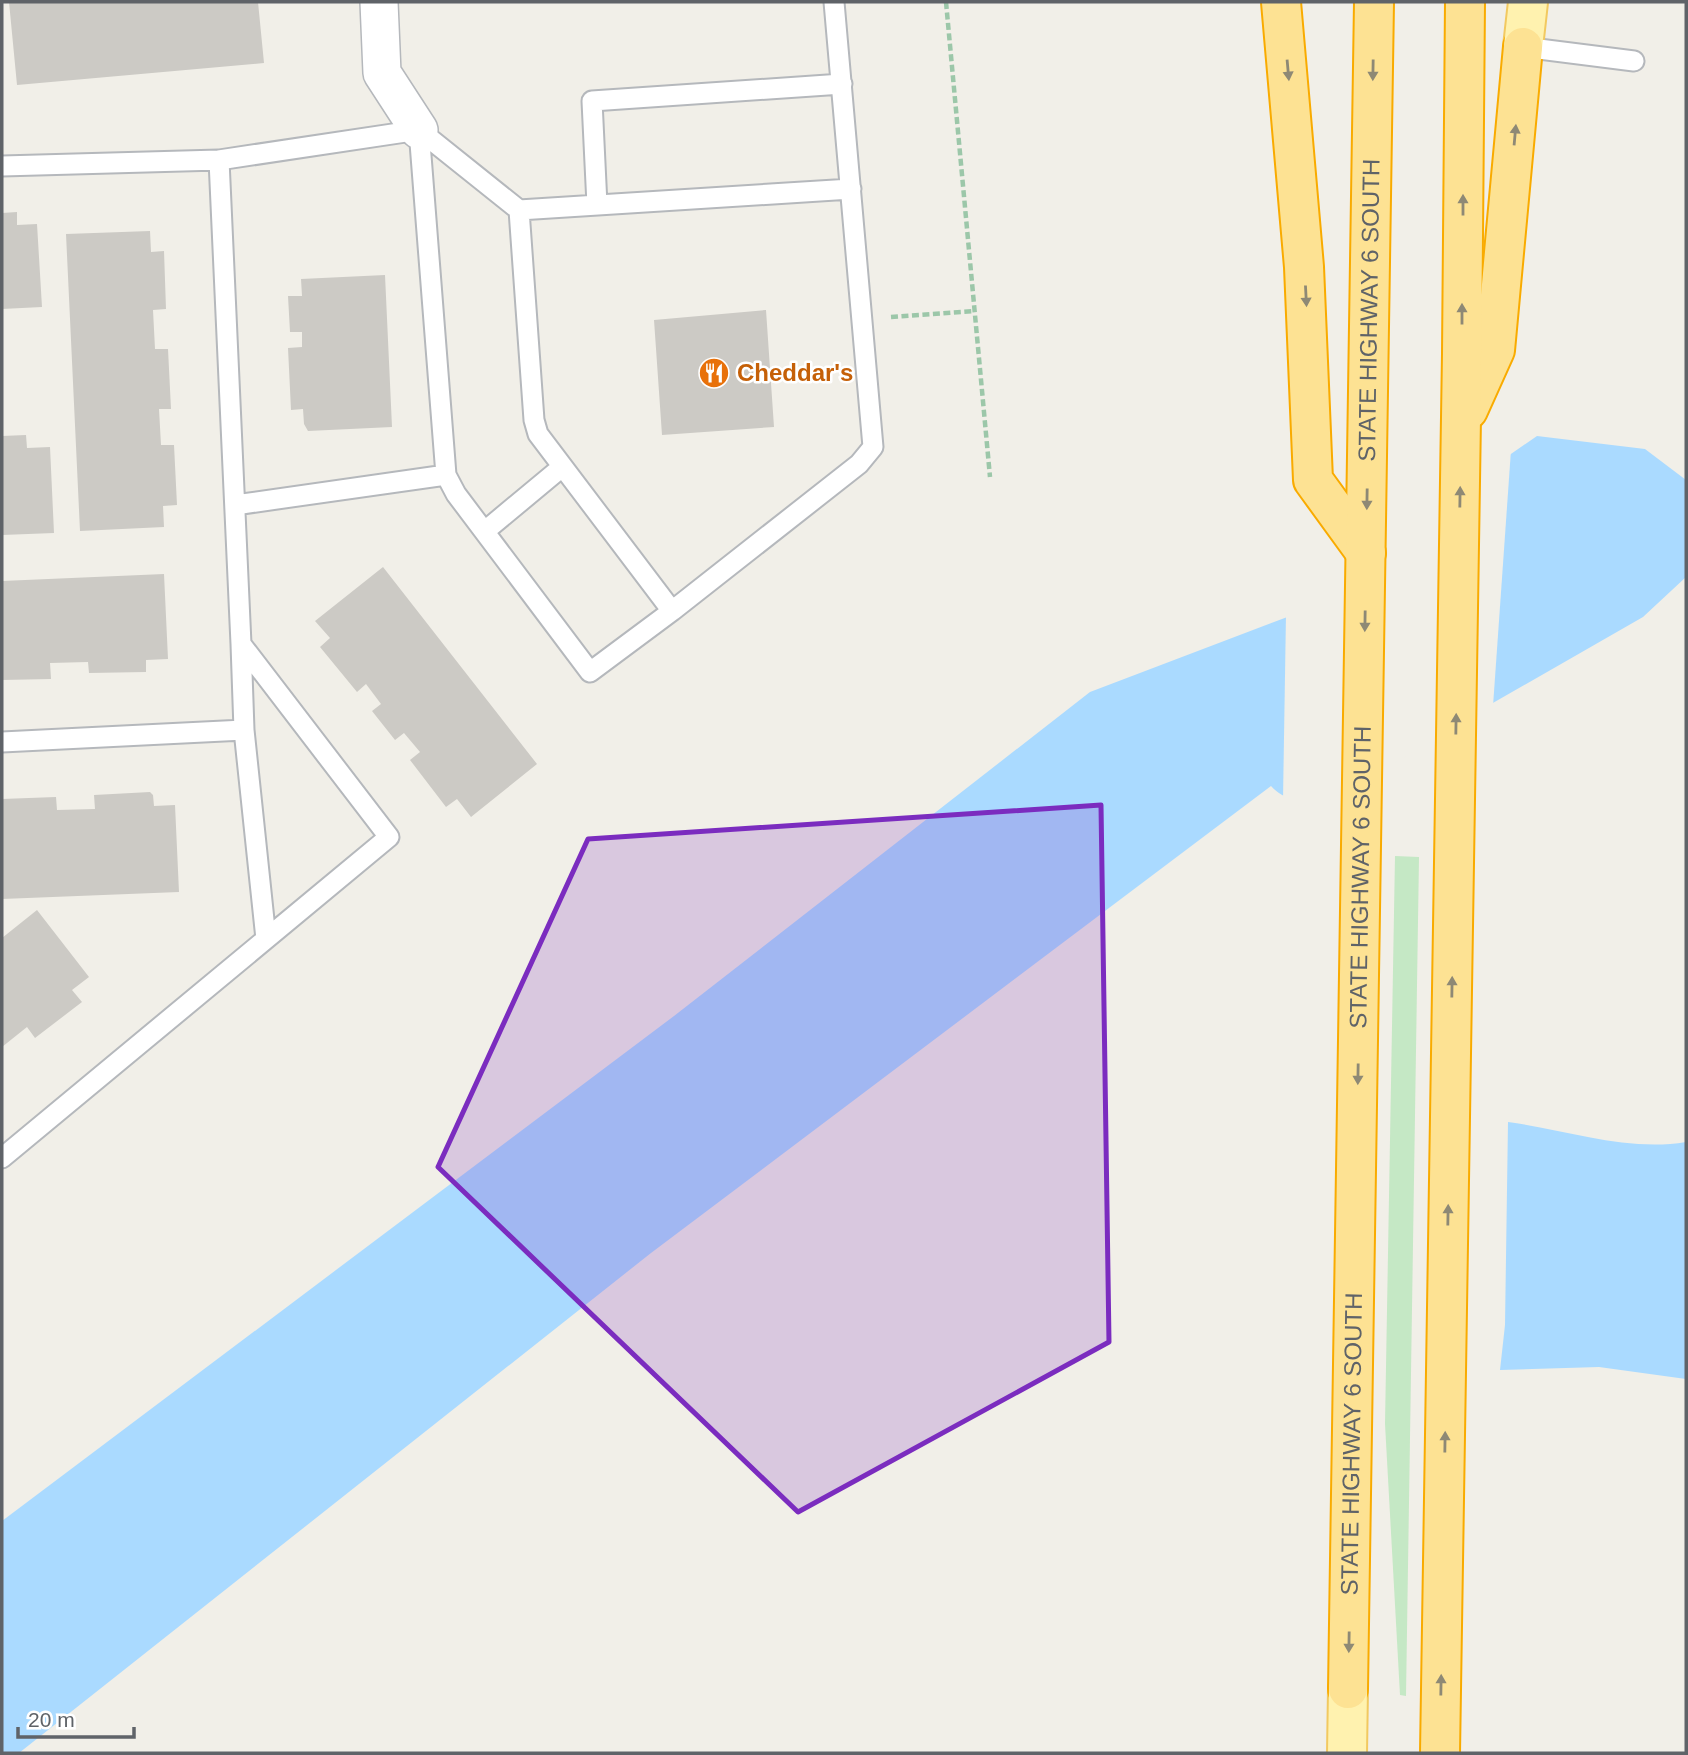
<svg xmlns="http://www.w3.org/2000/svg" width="1688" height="1755" font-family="Helvetica,sans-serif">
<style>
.green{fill:#c5e8c5}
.water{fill:#aadaff}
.pier{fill:#f1efe8}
.building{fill:#cccac5}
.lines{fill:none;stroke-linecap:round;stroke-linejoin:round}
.service-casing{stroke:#b5b8bc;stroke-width:23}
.minor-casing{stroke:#b5b8bc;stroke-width:40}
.primary-casing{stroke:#f2c960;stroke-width:42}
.motorway-casing{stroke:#f9ab00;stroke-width:42}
.path{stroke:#9cc7a9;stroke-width:4.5;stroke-dasharray:7 3.5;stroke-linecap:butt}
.service{stroke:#fff;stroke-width:19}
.minor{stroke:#fff;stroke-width:37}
.primary{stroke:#fff2af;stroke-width:38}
.motorway{stroke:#fde293;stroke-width:38}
.oneway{fill:#8e8975}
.marked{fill:#7b2cbf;fill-opacity:0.2;stroke:#7b2cbf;stroke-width:5;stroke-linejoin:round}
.labels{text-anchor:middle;stroke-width:5;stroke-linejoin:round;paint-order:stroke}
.street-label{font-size:24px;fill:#5f6368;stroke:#fff}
.food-label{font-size:24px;font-weight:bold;fill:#c56008;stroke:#fff;text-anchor:start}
</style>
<rect width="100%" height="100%" fill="#f1efe8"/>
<!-- green -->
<path class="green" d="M1395,856l24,1 -13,839 -6,-1 -15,-271z"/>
<!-- water -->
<path class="water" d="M1537,436l108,13 41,31v97l-43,40 -323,185c-20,0 -35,-1 -49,-16l-620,467 -632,500h-17v-232l672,-505 416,-324 200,-76 45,-40z
M1508,1122c58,8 120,30 178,20v237l-87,-12 -99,3 5,-45z"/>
<!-- pier -->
<path class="pier" d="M1511,450l-18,256 -172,99 -24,1 -14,-6 3,-186 47,-40z"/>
<!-- building -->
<path class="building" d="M9,2h249l6,61 -247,22z
M17,212v13l20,-1 5,83 -40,2v-96z
M150,231l1,21 13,-1 2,58 -13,1 2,39h13l3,60h-12l2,36h13l3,60 -14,1 1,21 -84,4 -14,-297z
M385,275l7,152 -84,4 -4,-7 -1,-15 -12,1 -3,-62 14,-1v-15h-12l-2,-36h14l-1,-17z
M766,310l8,117 -112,8 -8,-115z
M26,435l1,13 23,-1 4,86 -52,2v-99z
M383,567l154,197 -66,53 -14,-18 -11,8 -36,-47 10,-8 -16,-19 -9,7 -23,-29 9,-7 -15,-20 -9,8 -37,-45 10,-9 -15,-17z
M164,574l4,85 -22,1v12l-57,1 -1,-11 -38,1 1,16 -49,1v-99z
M150,792l3,3 1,11 21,-1 4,87 -177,7v-100l54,-2 1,13 38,-1 -1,-14z
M37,910l52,67 -17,13 10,12 -47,36 -8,-11 -25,20v-109z"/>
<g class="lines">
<!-- service casing -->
<g class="service-casing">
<path id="service" d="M1523,47l111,14
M419,130l27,345 10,19 134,178 82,-61
M219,160l200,-30 100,80 332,-21
M2,166l217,-6 22,484 148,193 -387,321
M597,205l-5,-104 250,-17
M519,210l15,210 4,14 134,177 187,-147 14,-17 -39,-445
M235,505l211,-30
M485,531l77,-64
M241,644l3,86
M2,742l242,-12 22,209"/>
</g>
<!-- minor casing -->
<g class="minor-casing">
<path id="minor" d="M379,2l3,71 37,57"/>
</g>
<!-- primary casing -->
<g class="primary-casing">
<path id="primary" d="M1523,47l5,-45
M1347,1753l1,-64"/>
</g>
<!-- motorway casing -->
<g class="motorway-casing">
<g id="motorway">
<path d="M1281,2l23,265 9,213 53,73"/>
<path d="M1468,410l27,-60 28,-303"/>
<path id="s1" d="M1348,1689l26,-1687"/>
<path d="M1440,1753l22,-1399 3,-352"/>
</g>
</g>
<!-- path -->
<path class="path" d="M946,2l44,475
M891,317l83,-6"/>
<!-- service -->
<use href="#service" class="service"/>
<!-- minor -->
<use href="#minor" class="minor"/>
<!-- primary -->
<use href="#primary" class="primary"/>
<!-- motorway -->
<use href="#motorway" class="motorway"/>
</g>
<!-- one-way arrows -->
<defs><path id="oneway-solid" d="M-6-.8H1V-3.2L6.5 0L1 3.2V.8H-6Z" transform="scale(1.75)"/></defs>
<g class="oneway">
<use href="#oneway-solid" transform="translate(1288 70) rotate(85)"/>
<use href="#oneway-solid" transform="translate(1373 70) rotate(91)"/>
<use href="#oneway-solid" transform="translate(1515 135) rotate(-85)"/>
<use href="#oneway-solid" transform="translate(1463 205) rotate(-90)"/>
<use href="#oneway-solid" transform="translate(1306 296) rotate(87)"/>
<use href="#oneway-solid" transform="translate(1462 314) rotate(-90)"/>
<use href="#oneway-solid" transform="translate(1460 497) rotate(-89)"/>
<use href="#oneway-solid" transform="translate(1367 499) rotate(91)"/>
<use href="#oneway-solid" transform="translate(1365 621) rotate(91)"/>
<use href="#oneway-solid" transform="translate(1456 724) rotate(-89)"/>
<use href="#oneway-solid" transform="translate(1452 987) rotate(-89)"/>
<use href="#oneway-solid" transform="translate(1358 1074) rotate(91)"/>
<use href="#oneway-solid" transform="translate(1448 1215) rotate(-89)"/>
<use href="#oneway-solid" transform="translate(1445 1442) rotate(-89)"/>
<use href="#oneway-solid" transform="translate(1349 1642) rotate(91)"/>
<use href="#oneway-solid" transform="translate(1441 1685) rotate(-89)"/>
</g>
<!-- marked area -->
<path class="marked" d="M1101,805l8,537 -311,170 -360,-345 150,-328z"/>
<!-- icons -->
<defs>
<g id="restaurant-disc" transform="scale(1.575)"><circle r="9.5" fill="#e8710a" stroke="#fff"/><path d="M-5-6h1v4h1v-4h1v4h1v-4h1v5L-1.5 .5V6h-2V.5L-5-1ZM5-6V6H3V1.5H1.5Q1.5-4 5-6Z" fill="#fff"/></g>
</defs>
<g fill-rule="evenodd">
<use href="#restaurant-disc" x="714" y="373"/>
</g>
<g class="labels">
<!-- street labels -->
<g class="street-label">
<text dy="8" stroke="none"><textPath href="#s1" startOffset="1379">STATE HIGHWAY 6 SOUTH</textPath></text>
<text dy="8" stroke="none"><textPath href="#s1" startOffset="812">STATE HIGHWAY 6 SOUTH</textPath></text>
<text dy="8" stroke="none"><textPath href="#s1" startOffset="245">STATE HIGHWAY 6 SOUTH</textPath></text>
</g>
<!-- food labels -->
<g class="food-label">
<text x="737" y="381">Cheddar's</text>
</g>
</g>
<!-- border -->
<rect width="1688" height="1755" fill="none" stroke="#5f6368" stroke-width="7"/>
<!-- scale -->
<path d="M18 1727v10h116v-10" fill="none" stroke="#5f6368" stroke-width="3.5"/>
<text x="28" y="1727" font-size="21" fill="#5f6368" stroke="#ffffff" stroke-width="5" paint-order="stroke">20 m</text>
</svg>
